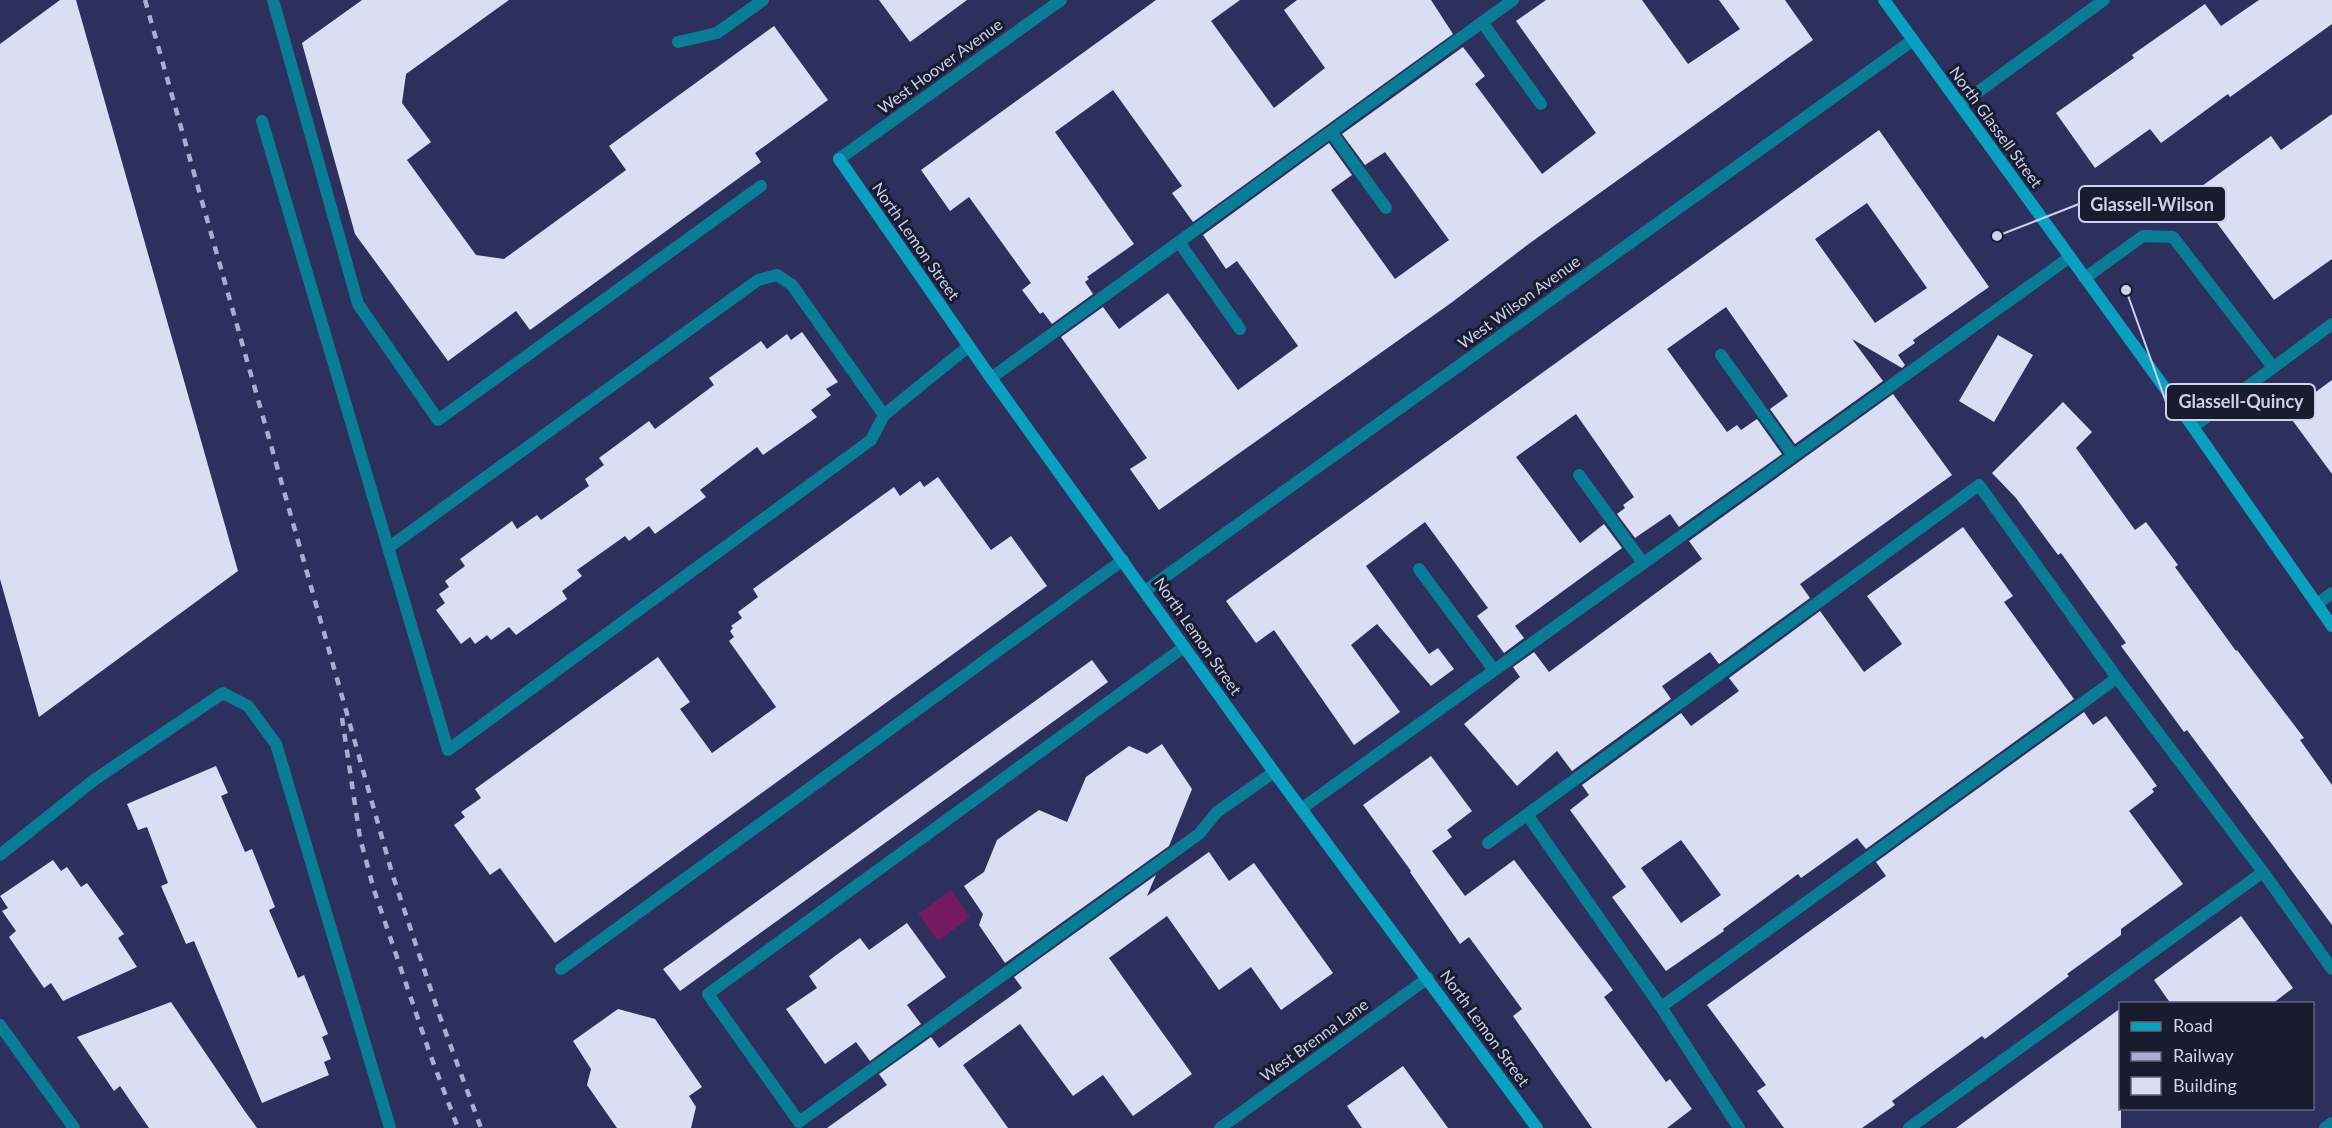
<svg xmlns="http://www.w3.org/2000/svg" width="2332" height="1128" font-family="Lato,sans-serif">
<style>
.green{fill:#741a60}
.building{fill:#dadef5;fill-rule:evenodd}
.lines{fill:none;stroke-linecap:round;stroke-linejoin:round}
.lane{stroke:#097d95;stroke-width:12}
.street{stroke:#097d95;stroke-width:12}
.secondary{stroke:#0aa0c0;stroke-width:12}
.rail{stroke:#a9aece;stroke-width:4.5;stroke-dasharray:8 8;stroke-linecap:butt}
.labels{text-anchor:middle;stroke-width:6;stroke-linejoin:round;paint-order:stroke}
.street-label{font-size:16px;fill:#ccd1ee;stroke:#191b2f}
.leader{fill:none;stroke:#ccd1ee;stroke-width:2}
.callout-dot{fill:#ccd1ee;stroke:#191b2f;stroke-width:2}
.callout{fill:#191b2f;stroke:#ccd1ee;stroke-width:2}
.callout-label{font-size:18px;text-anchor:middle;font-weight:bold;fill:#ccd1ee}
</style>
<rect width="100%" height="100%" fill="#2d305d"/>
<!-- green -->
<path class="green" d="M951,890l19,27 -32,24 -20,-27z"/>
<!-- building -->
<path class="building" d="M60,0h16l162,571 -199,146 -39,-138v-535z
M362,0h147l-103,74 -4,29 29,39 -24,18 69,95 28,4 122,-89 -17,-24 165,-120 54,74 -73,53 6,9 -231,168 -14,-19 -68,50 -93,-127 -53,-191z
M879,0h88l-57,42z
M1156,0h84l-29,21 63,87 51,-40 -41,-58 13,-10h134l22,34 -260,188 -21,-29 10,-7 -69,-96 -58,42 79,112 -47,33 2,2 -4,3 8,12 -41,30 -9,-12 -3,2 -18,-24 9,-7 -62,-86 -19,14 -29,-41z
M1546,0h96l46,64 52,-35 -21,-29h66l28,40 -283,203 -79,60 -292,207 -29,-41 17,-11 -86,-121 42,-30 16,22 49,-36 70,97 60,-44 -61,-85 -11,8 -23,-34 126,-92 23,32 -21,15 64,89 54,-39 -64,-88 -20,13 -23,-31 121,-87 22,29 -10,8 67,90 54,-41 -80,-112z
M2259,0h73v24l-102,73 -2,-3 -67,49 -11,-14 -55,39 -39,-55 78,-55 -2,-3 73,-51 16,22z
M2332,114v145l-58,41 -77,-104 8,-6 -3,-4 69,-50 10,14z
M1879,130l110,157 -76,53 2,3 -17,12 7,10 -3,3 -50,-29 31,42 -88,63 -25,-35 18,-13 -62,-89 -59,42 60,83 10,-7 4,5 16,-11 25,35 -103,73 -9,-13 -35,24 -18,-24 8,-6 -2,-3 11,-8 -58,-83 -60,43 64,86 24,-19 18,24 -107,78 9,12 -20,15 -27,-37 11,-8 -63,-86 -59,44 63,88 9,-6 16,21 -23,17 -54,-62 -26,21 49,67 -46,33 -80,-115 -18,13 -30,-42zM1867,203l60,85 -52,35 -60,-84z
M802,332l36,50 -12,7 5,6 -20,15 6,7 -54,38 -6,-8 -57,43 6,7 -51,37 -6,-8 -20,15 -4,-5 -48,34 5,6 -20,15 5,8 -51,36 -7,-8 -18,13 -4,-5 -12,9 -5,-7 -9,7 -25,-34 9,-7 -6,-9 10,-7 -4,-6 20,-15 -5,-7 52,-38 5,8 20,-14 4,5 48,-34 -4,-7 19,-14 -5,-7 50,-37 6,8 59,-44 -5,-7 52,-37 6,8 20,-15 4,6z
M1998,335l35,20 -39,67 -35,-21z
M2332,380v94l-45,-61z
M1893,394l59,81 -152,109 10,14 -91,66 -9,-12 -48,34 9,13 -99,72 -15,-20 -40,35 -53,-62 56,-47 -7,-10 21,-15 15,20 153,-113 -13,-18z
M2063,402l29,30 -16,16 59,82 11,-8 32,43 -3,2 61,84 1,-1 67,88 -4,2 32,45v140l-145,-195 -3,2 -63,-86 5,-3 -65,-90 -3,2 -42,-57 -24,-25z
M938,477l53,73 20,-14 36,50 -492,357 -55,-75 -10,7 -36,-50 11,-8 -4,-5 20,-14 -6,-9 183,-132 32,45 -10,7 32,44 64,-46 -47,-66 5,-4 -4,-6 3,-3 -2,-2 11,-8 -4,-6 20,-15 -5,-8 141,-102 6,9 20,-15 4,6z
M1963,527l50,69 -9,6 70,97 -208,150 -9,-11 -56,40 -3,-4 -75,55 1,2 -58,40 -54,-74 14,-10 -56,-77 19,-15 -7,-10 99,-72 10,13 48,-35 -10,-13 91,-67 44,61 38,-28 -35,-48zM1681,840l40,55 -40,28 -40,-55z
M1092,660l16,22 -428,309 -17,-22z
M2084,712l9,13 13,-9 51,70 -5,3 2,3 -25,19 54,73 -62,45v6l-54,39 2,2 -84,63 -3,-3 -90,65 3,4 -33,23h-78l-27,-37 9,-6 -59,-80 179,-129 -10,-14z
M1162,744l30,45 -23,57 -164,117 -26,-38 4,-11 -19,-28 20,-14 13,-32 22,-16 20,-14 28,12 19,-45 43,-31 18,8z
M1431,756l41,55 -25,19 5,7 -20,14 33,45 49,-36 99,130 -9,7 62,85 4,-3 22,30 -25,19h-75l-79,-112 9,-7 -53,-72 -9,7 -50,-72 1,-1 -48,-66z
M216,766l12,27 -7,3 24,56 7,-3 23,58 -6,3 29,68 6,-3 24,59 -6,3 9,22 -7,3 5,13 -67,28 -68,-162 -8,3 -25,-58 7,-3 -21,-56 -9,3 -11,-26z
M1209,852l20,29 25,-18 79,110 -52,37 -30,-43 -32,23 -52,-74 -58,42 83,116 -59,42 -30,-41 -30,21 -53,-72 -57,41 45,63h-181l60,-43 -8,-11 52,-37 8,11 83,-60 -8,-11 142,-102 -9,21z
M53,860l8,11 6,-4 14,20 6,-4 37,51 -6,4 19,29 -74,34 -12,-18 -7,5 -35,-51 7,-6 -14,-20 6,-3 -8,-12z
M2241,916l52,72 -21,16h-101l-17,-24z
M907,923l39,54 -39,28 14,19 -51,37 -14,-19 -31,22 -39,-55 31,-21 -8,-12 26,-20 25,-18 9,12z
M171,1002l73,108 13,18h-108l-29,-42 -6,5 -37,-54z
M2121,1008v120h-165l79,-58z
M618,1009l37,10 47,68 -13,9 7,11 -5,21h-74l-30,-43 4,-16 -18,-28z
M1403,1066l45,62h-86l-15,-22z"/>
<g class="lines">
<!-- lane -->
<path class="lane" d="M273,0l85,304 80,116 323,-234
M1482,22l59,82
M678,42l39,-9 46,-33
M262,121l186,629 423,-310 13,-25 85,-69
M1331,132l55,76
M1179,242l61,87
M2085,278l58,-42 30,1 100,130
M1721,355l72,100
M991,378l522,-378
M1579,475l64,88
M388,548l370,-268 19,-5 15,10 92,130
M1419,569l75,101
M2317,604l15,-11
M1184,647l-476,347 91,128 400,-288 18,-22 57,-40
M1301,809l769,-552
M1528,816l133,191 78,121
M1488,843l491,-358 138,193 146,194 69,97
M0,855l94,-75 129,-87 25,13 28,38 114,384
M561,969l562,-409
M1661,1007l456,-329
M0,1025l74,103
M1909,1128l354,-256
M2325,1128l7,-5"/>
<!-- street -->
<path class="street" d="M1960,105l144,-105
M839,159l222,-159
M2193,427l139,-103
M1145,591l768,-551
M1220,1128l208,-150"/>
<!-- secondary -->
<path class="secondary" d="M1884,0l309,427 139,199
M839,159l152,219 283,394 263,356"/>
<!-- rail -->
<path class="rail" d="M145,0l247,873 48,144 41,111
M342,718l18,120 14,52 56,164 28,74"/>
</g>
<g class="labels">
<!-- street labels -->
<g class="street-label">
<text transform="translate(940 66) rotate(-36)" y="6">West Hoover Avenue</text>
<text transform="translate(1996 127) rotate(54)" y="6">North Glassell Street</text>
<text transform="translate(916 241) rotate(55)" y="6">North Lemon Street</text>
<text transform="translate(1519 302) rotate(-36)" y="6">West Wilson Avenue</text>
<text transform="translate(1198 636) rotate(55)" y="6">North Lemon Street</text>
<text transform="translate(1485 1028) rotate(54)" y="6">North Lemon Street</text>
<text transform="translate(1314 1040) rotate(-36)" y="6">West Brenna Lane</text>
</g>
</g>
<!-- callouts -->
<path class="leader" d="M1997 236L2079 204M2126 290L2166 402"/>
<g class="callout-dot">
<circle cx="1997" cy="236" r="6"/>
<circle cx="2126" cy="290" r="6"/>
</g>
<g class="callout">
<rect x="2079" y="186" width="147" height="36" rx="6"/>
<rect x="2166" y="384" width="149" height="36" rx="6"/>
</g>
<g class="callout-label">
<text x="2152" y="211">Glassell-Wilson</text>
<text x="2241" y="408">Glassell-Quincy</text>
</g>
<!-- legend -->
<rect x="2119" y="1002" width="195" height="108" fill="#191b2f" stroke="#61647b" stroke-width="1.5"/>
<rect x="2131" y="1022" width="30" height="9" fill="#0aa0c0" stroke="#61647b" stroke-width="1.5"/>
<text x="2173" y="1032" font-size="18" fill="#ccd1ee">Road</text>
<rect x="2131" y="1052" width="30" height="9" fill="#a9aece" stroke="#61647b" stroke-width="1.5"/>
<text x="2173" y="1062" font-size="18" fill="#ccd1ee">Railway</text>
<rect x="2131" y="1077" width="30" height="18" fill="#dadef5" stroke="#61647b" stroke-width="1.5"/>
<text x="2173" y="1092" font-size="18" fill="#ccd1ee">Building</text>
</svg>
